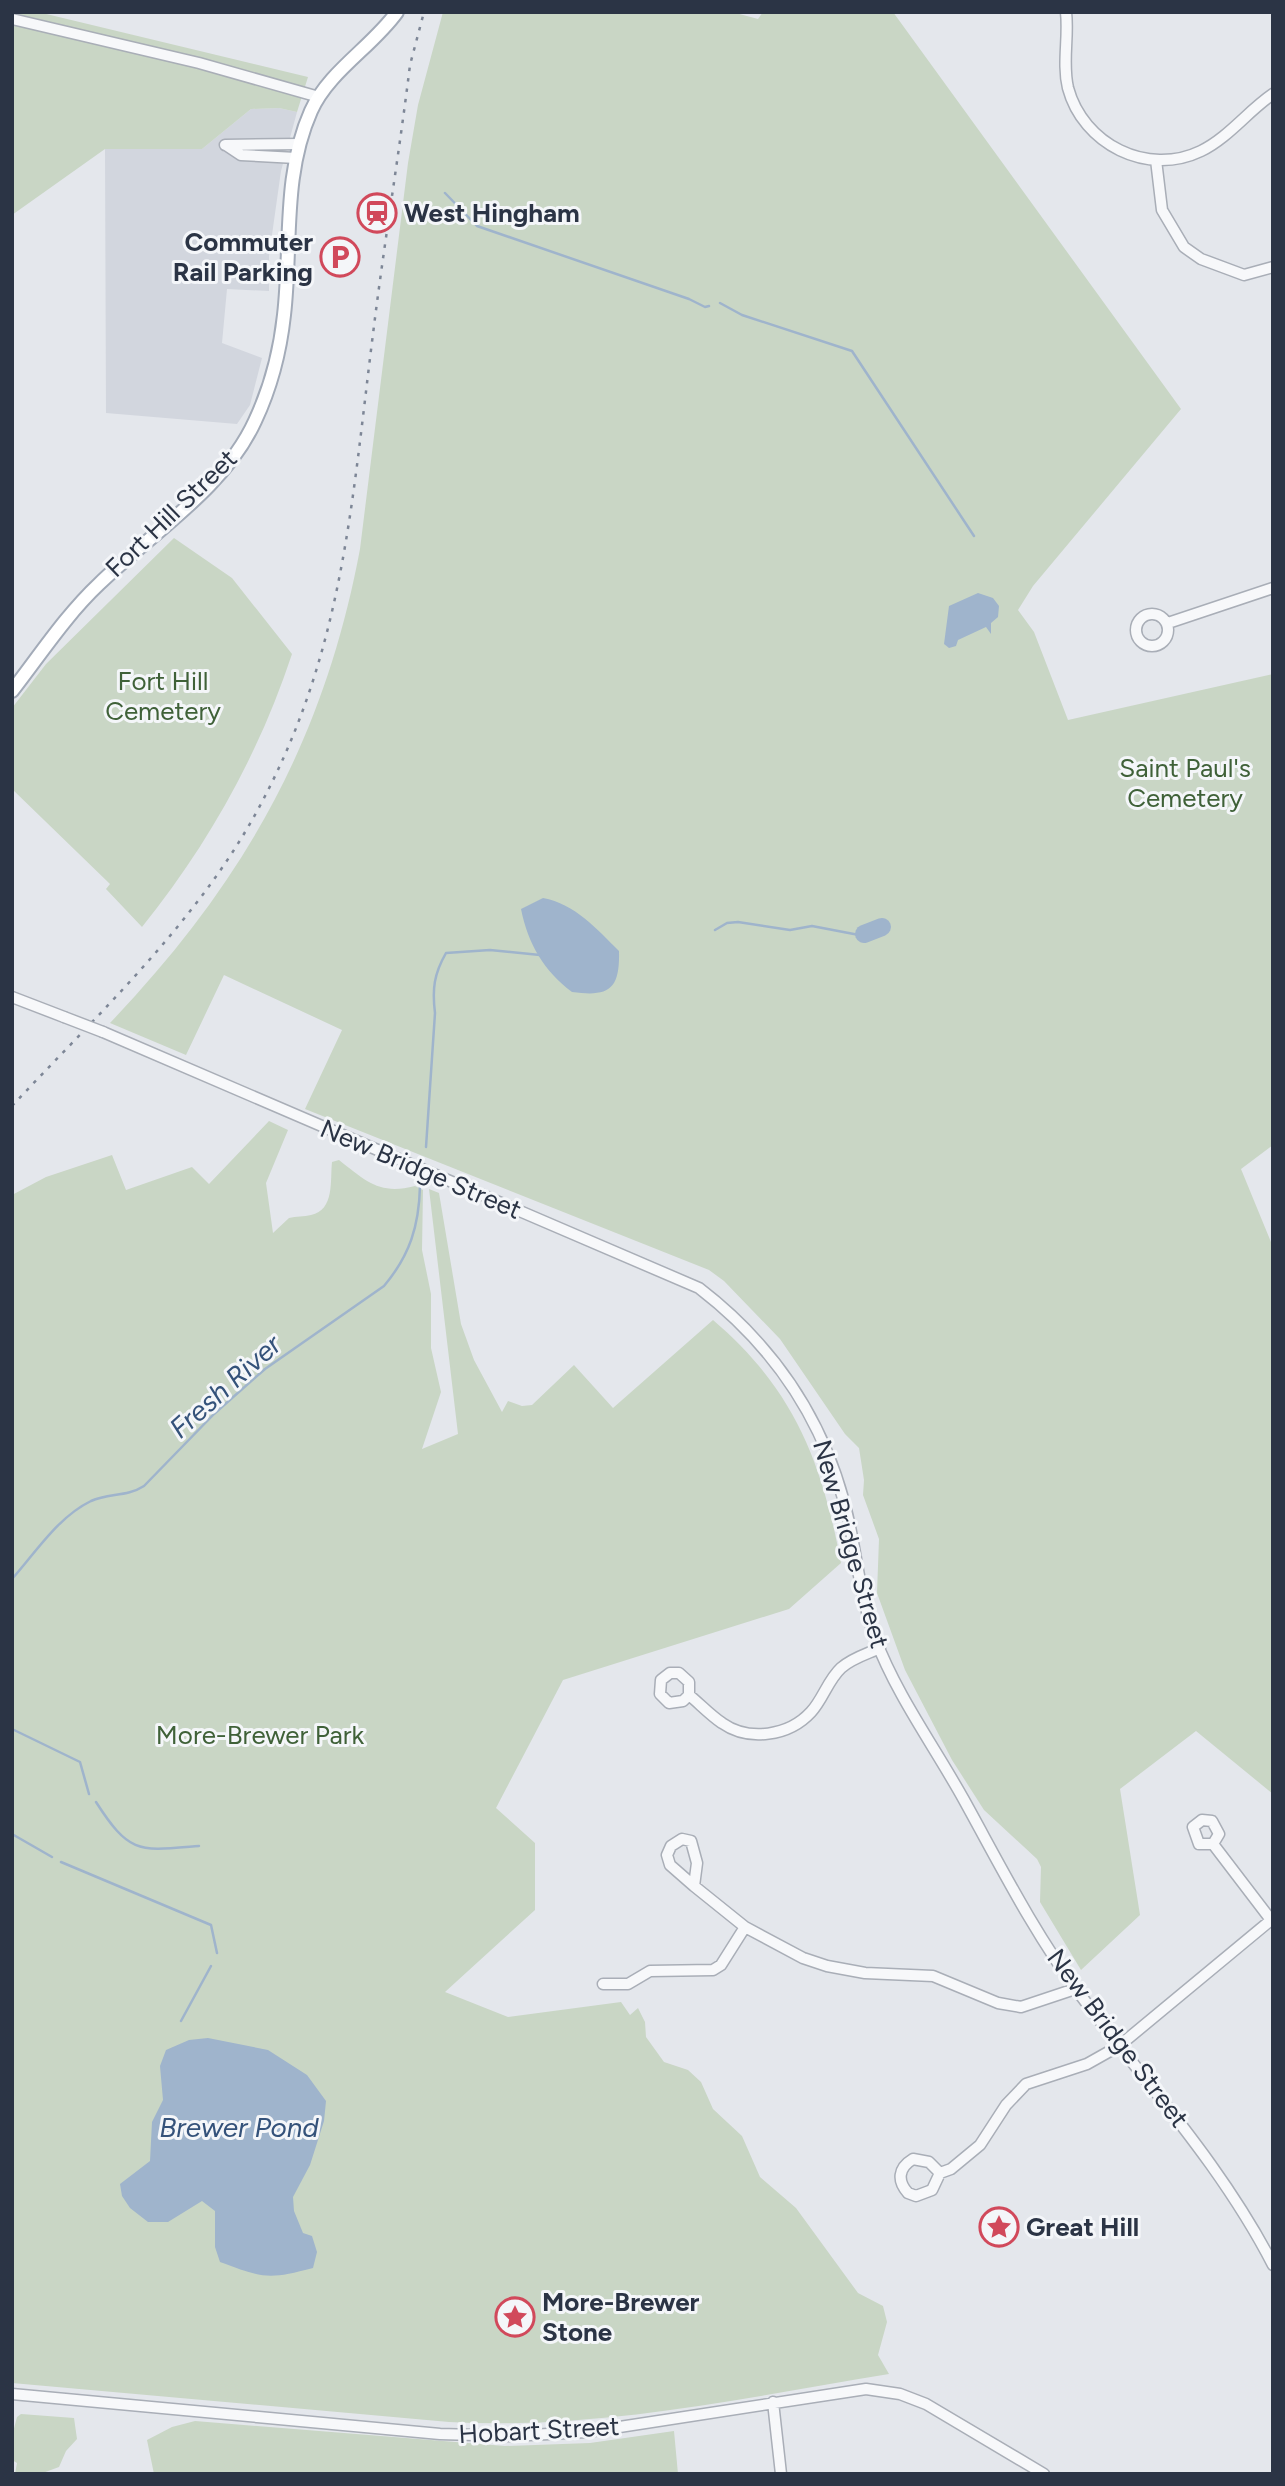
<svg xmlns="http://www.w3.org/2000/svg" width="1285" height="2486" font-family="Figtree,sans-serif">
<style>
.built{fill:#d2d6de}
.green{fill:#c9d6c5}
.water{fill:#9fb4cc}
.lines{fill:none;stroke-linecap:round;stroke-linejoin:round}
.stream{stroke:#9fb4cc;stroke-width:2.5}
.river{stroke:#9fb4cc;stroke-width:18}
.minor-casing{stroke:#a9aeb7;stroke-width:13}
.major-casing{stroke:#a3abb8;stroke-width:16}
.minor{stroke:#f7f8fa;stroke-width:10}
.major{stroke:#fff;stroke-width:12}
.rail{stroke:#7d8696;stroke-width:2.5;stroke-dasharray:3.5 7;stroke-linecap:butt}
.minor-bridge-casing{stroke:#a9aeb7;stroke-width:13;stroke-linecap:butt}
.minor-bridge{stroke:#f7f8fa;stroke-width:10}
.labels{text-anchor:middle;stroke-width:6;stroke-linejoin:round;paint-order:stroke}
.poi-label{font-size:26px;font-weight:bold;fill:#2b3445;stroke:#f4f6f9;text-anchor:start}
.street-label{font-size:26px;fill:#2b3445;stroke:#f4f6f9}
.park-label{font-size:26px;fill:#3f6138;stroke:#f4f6f9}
.water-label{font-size:28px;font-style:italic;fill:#34527a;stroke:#f4f6f9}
</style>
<rect width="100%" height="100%" fill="#e4e7ec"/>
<!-- built -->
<path class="built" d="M279,108l18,4 -16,59 -12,85v35l-42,-2 -5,54 40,15 -12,47 -13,19 -131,-11 -1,-264h97l49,-40z"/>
<!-- green -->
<path class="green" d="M12,12h26l270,65 -11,35 -18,-4 -28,1 -49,40h-97l-93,66z
M443,12h289l26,7 5,-7h130l288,397 -148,177 -15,24 16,22 34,88 205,-46v471l-32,24 32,78v547l-77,-63 -76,58 20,126 -59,55 -41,-68 1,-35 -4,-8 -53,-49 -32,-50 -47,-90 -28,-77 2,-54 -16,-44 1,-15 -5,-32 -14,-14 -65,-95 -56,-58 -15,-11 -404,-161 37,-79 -118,-55 -38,80 -76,-32c134,-141 214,-282 250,-474l48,-386 10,-58z
M174,538l58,40 60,76c-33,100 -84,191 -150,273l-36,-38 4,-5 -98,-95v-81l34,-44z
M269,1121l19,9 -22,53 7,50 16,-15c7,-2 15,-1 22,-3 24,-5 19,-35 21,-53l7,-2c28,22 41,35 76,26l8,4 -1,60 9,44v54l10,44 -19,57 36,-15 -29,-245 10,4 22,131 13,36 28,52 6,-11 14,5 10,-1 42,-40 39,43 100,-88c81,69 109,142 128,243l-52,46 -226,71 -67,128 39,35v67l-90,82 63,25 113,-15 9,13 8,-7 7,14 1,15 18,25 24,8 13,12 12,27 29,27 18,41 36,31 62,85 25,13 4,16 -9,33 11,19c-146,24 -291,56 -440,48l-437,-39v-1188l34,-18 66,-22 14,35 66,-23 17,17z
M21,2414l53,4 3,21 -11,12 -7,16 -19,7h-25l2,-11 -5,-3v-24l5,-19z
M195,2421l310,25 85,-3 84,-12 4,43h-524l-7,-34 25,-13z"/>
<!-- water -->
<path class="water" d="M978,593l15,5 6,8 -1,11 -7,6v11l-5,-7 -28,13 -2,6 -7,2 -5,-4 5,-38z
M543,898c32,6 54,31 76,53 1,39 -10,46 -47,41 -28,-21 -44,-48 -51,-83z
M208,2038l60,12 39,25 19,26 -2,20 -14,44 -17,32 1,14 9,22 9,3 5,16 -4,16c-45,12 -50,10 -93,-6l-5,-15v-36l-13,-10 -34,21h-20l-18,-14 -8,-12 -2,-12 30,-23 2,-39 11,-22 -3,-34 6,-16 23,-10z"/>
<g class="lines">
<!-- stream -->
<path class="stream" d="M445,193l32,33 212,73 16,8 4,-1
M720,303l22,12 110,36 122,185
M715,930l12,-7 11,-1 52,8 22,-4 47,9
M426,1147l9,-134c-3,-24 -1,-39 11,-60l44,-3 50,5
M12,1579c24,-27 46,-62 79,-78 18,-8 36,-4 53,-15l70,-72 51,-45 119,-83c26,-31 35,-60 36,-100
M12,1729l68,33 9,32
M96,1802c34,53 43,49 103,44
M12,1834l40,23
M61,1862l150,63 6,28
M181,2021l30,-55"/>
<!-- river -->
<path class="river" d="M864,934l18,-7"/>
<!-- minor casing -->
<g class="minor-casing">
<path id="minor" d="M1066,12c3,25 -4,51 2,76 15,56 79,89 133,63 27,-13 47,-40 72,-57
M12,19l187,44 120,34
M225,145l75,-1
M226,145l15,10 55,3
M1156,160l6,50 22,37 17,12 43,16 29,-8
M1136 630a16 16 0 1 1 32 0a16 16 0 1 1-32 0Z
M1168,623l105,-35
M12,997l52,20
M103,1032l596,256c82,63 134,146 153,249 7,36 10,65 23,101 22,58 59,108 89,162 36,65 70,133 115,193 67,91 142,171 194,272
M689,1695l-6,6 -14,2 -9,-9 1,-14 9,-7h9l10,9v13c11,9 21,20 33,28 27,19 67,13 89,-11 12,-13 17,-32 30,-44 11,-10 26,-14 39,-20
M694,1886l-24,-21 -3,-10 4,-9 11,-7 9,2 6,22 -3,23 51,41 58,31 24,8 38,7 68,3 65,27 23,4 54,-18
M603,1984h25l22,-13 63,-1 8,-5 24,-38
M940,2173l-11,-11 -16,-3c-15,9 -16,22 -5,34l8,3 16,-6 8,-17 11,-4 29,-24 26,-40 20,-21 61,-20 32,-18 152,-126 -58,-76h-14l-6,-17 9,-7 10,1 7,13 -6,10
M12,2394l428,40 70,2 77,-4 279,-43 34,5 26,10 118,70
M773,2402l8,72"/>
</g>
<!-- major casing -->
<g class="major-casing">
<path id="major" d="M12,691c28,-36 54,-76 87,-107 52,-51 125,-95 156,-163 16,-34 25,-69 29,-106 8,-68 -2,-139 27,-204 18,-40 61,-64 86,-99"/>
</g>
<!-- minor -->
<use href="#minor" class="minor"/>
<!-- major -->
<use href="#major" class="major"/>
<!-- rail -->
<path class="rail" d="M12,1106c86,-92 183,-182 244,-293 87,-158 95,-305 117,-479 11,-90 26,-179 37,-269l14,-53"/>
<!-- minor-bridge casing -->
<g class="minor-bridge-casing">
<path id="minor-bridge" d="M64,1017l39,15"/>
</g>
<!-- minor-bridge -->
<use href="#minor-bridge" class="minor-bridge"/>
</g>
<!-- icons -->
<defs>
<g id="station-ring" transform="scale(2.0125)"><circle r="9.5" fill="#f4f6f9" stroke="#d1495b" stroke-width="1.5"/><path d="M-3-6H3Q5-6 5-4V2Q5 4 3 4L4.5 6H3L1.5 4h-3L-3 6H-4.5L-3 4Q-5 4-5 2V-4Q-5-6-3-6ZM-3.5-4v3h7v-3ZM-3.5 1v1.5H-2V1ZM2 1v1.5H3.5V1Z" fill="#d1495b"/></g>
<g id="parking-ring" transform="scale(2.0125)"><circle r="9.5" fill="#f4f6f9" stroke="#d1495b" stroke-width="1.5"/><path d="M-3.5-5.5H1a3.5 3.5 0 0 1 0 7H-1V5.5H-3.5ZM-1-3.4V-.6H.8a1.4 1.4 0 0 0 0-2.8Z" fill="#d1495b"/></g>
<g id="sight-ring" transform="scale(2.0125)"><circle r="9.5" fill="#f4f6f9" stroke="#d1495b" stroke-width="1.5"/><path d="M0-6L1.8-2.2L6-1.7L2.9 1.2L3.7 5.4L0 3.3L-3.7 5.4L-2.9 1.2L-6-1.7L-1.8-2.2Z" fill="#d1495b"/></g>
</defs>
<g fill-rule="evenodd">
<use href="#station-ring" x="377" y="213"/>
<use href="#parking-ring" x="340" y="257"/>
<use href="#sight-ring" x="999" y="2227"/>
<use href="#sight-ring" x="515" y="2317"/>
</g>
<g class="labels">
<!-- poi labels -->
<g class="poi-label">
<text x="404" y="222">West Hingham</text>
<text x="313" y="251" text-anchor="end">Commuter<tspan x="313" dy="30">Rail Parking</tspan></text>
<text x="1026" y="2236">Great Hill</text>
<text x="542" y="2311">More-Brewer<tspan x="542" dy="30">Stone</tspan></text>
</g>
<!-- street labels -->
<g class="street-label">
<text transform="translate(171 513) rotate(-44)" y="9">Fort Hill Street</text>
<text transform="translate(421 1169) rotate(23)" y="9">New Bridge Street</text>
<text transform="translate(851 1544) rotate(74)" y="9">New Bridge Street</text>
<text transform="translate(1118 2038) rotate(53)" y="9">New Bridge Street</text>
<text transform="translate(539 2430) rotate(-3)" y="9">Hobart Street</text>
</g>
<!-- park labels -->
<g class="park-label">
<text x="163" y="690">Fort Hill<tspan x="163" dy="30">Cemetery</tspan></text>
<text x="1185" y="777">Saint Paul's<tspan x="1185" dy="30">Cemetery</tspan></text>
<text x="260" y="1744">More-Brewer Park</text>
</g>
<!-- water labels -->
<g class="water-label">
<text transform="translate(225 1386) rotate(-42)" y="10">Fresh River</text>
<text x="239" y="2137">Brewer Pond</text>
</g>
</g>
<!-- border -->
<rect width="1285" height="2486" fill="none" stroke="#2b3445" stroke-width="28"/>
</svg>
